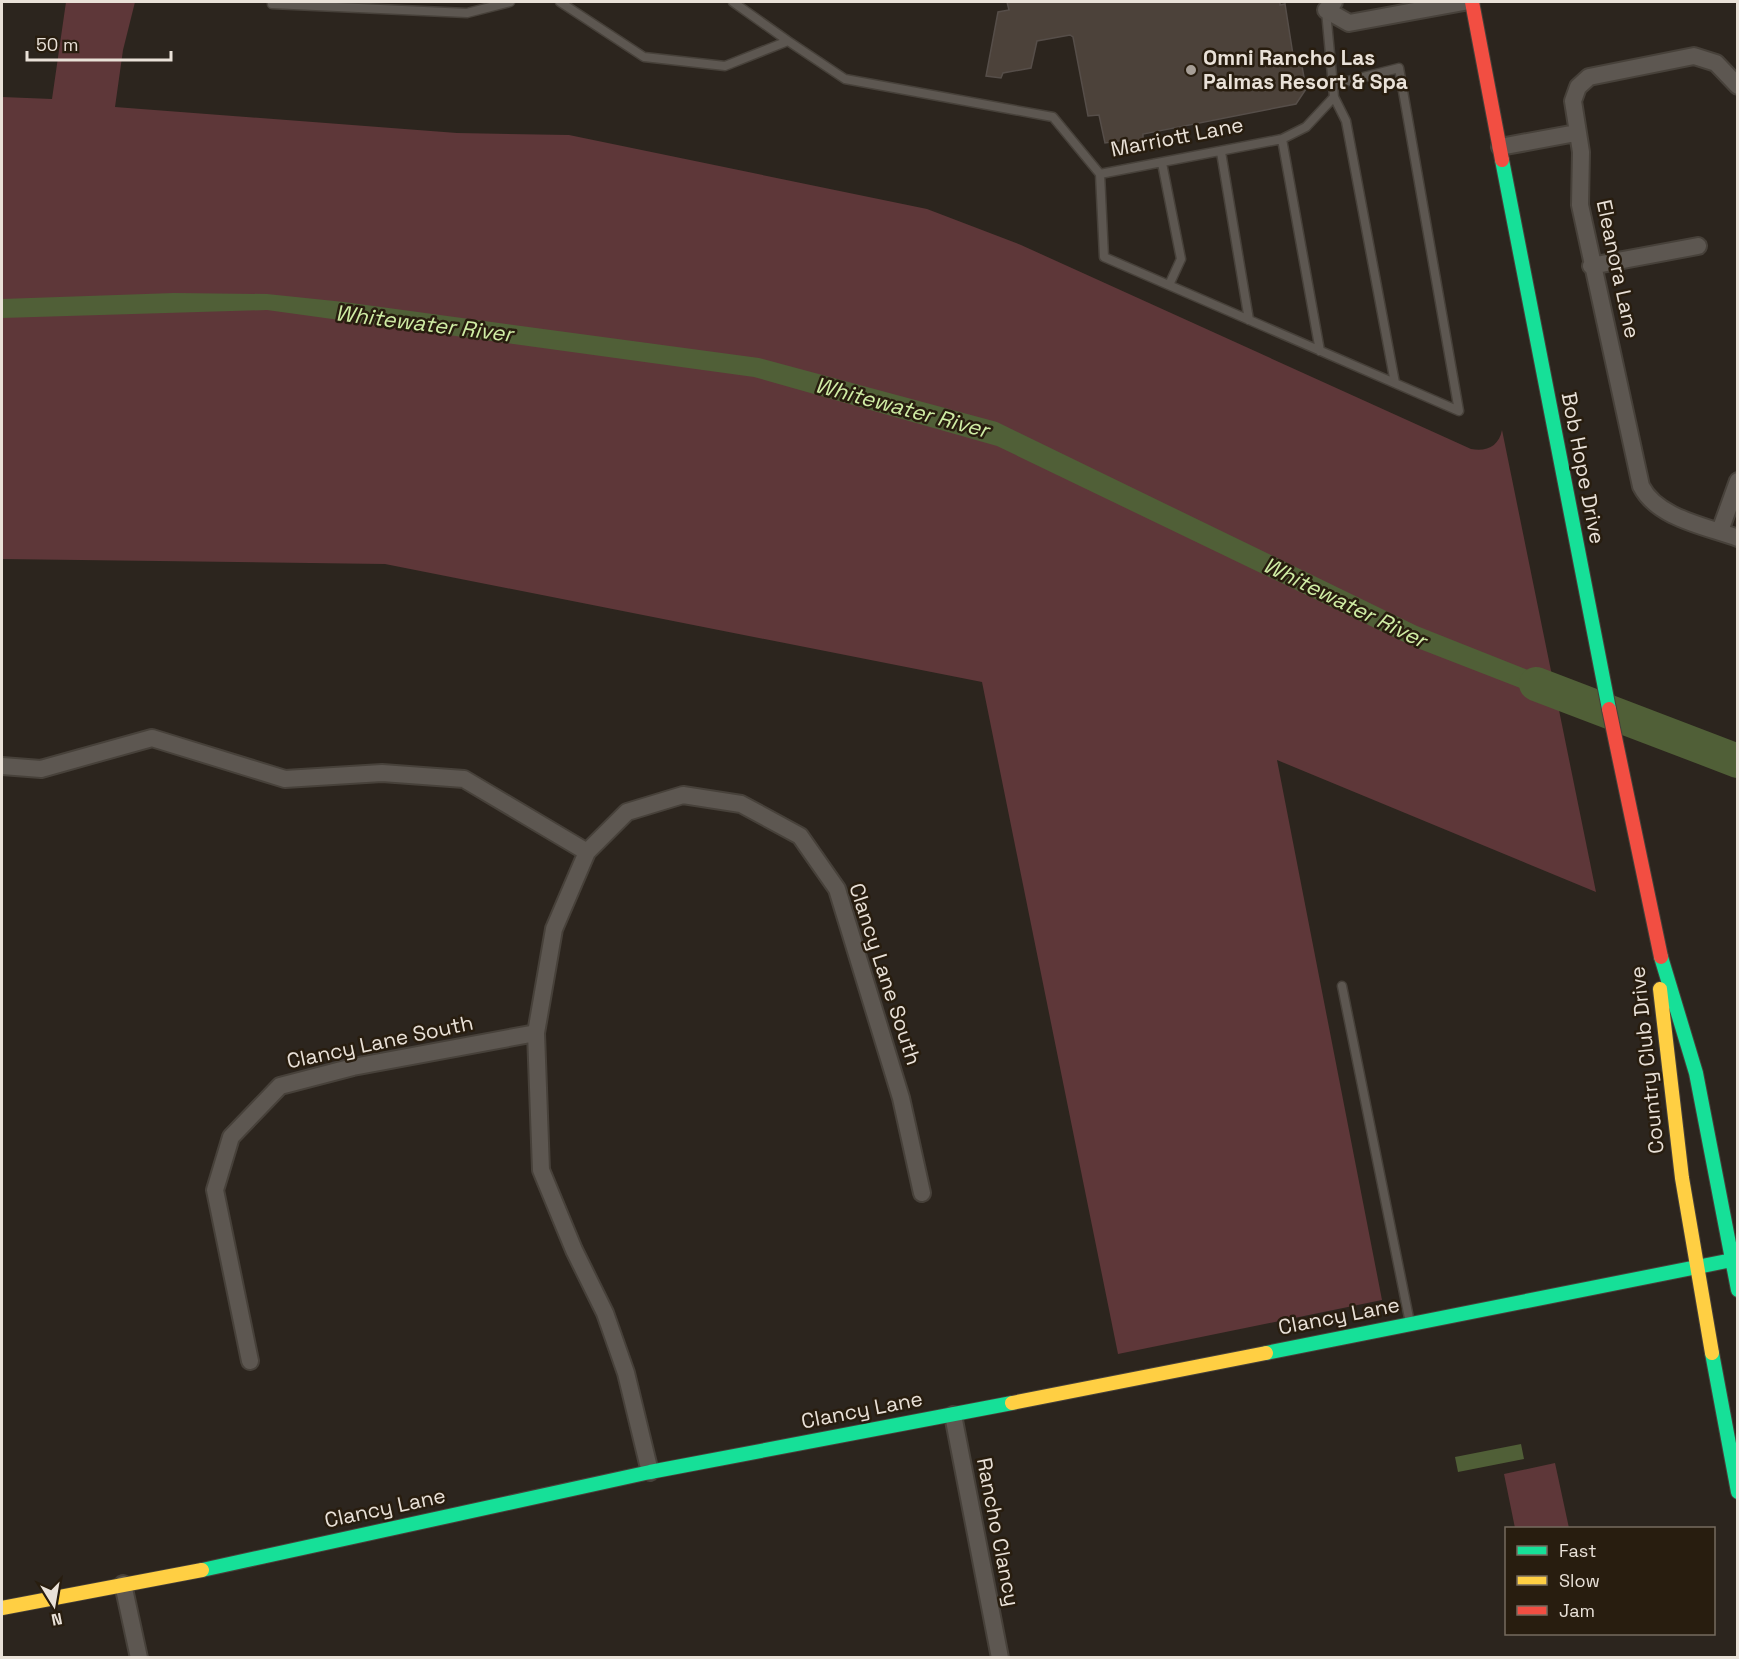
<svg xmlns="http://www.w3.org/2000/svg" width="1739" height="1659" font-family="'Space Grotesk',sans-serif">
<style>
.green{fill:#5e3739}
.water{fill:#505f37}
.lines{fill:none;stroke-linecap:round;stroke-linejoin:round}
.river{stroke:#505f37;stroke-width:34}
.building{fill:#4c423a;stroke:#564e49;stroke-width:1.5}
.lane-casing{stroke:#47413a;stroke-width:11}
.street-casing{stroke:#47413a;stroke-width:20}
.fast-casing{stroke:#47413a;stroke-width:16}
.slow-casing{stroke:#47413a;stroke-width:16}
.jam-casing{stroke:#47413a;stroke-width:16}
.lane{stroke:#5d5751;stroke-width:8}
.street{stroke:#5d5751;stroke-width:16}
.fast{stroke:#16e098;stroke-width:14}
.slow{stroke:#ffcf43;stroke-width:14}
.jam{stroke:#f24e42;stroke-width:14}
.poi-dot{fill:#a79f97;stroke:#281d0f;stroke-width:2}
.labels{text-anchor:middle;stroke-width:5;stroke-linejoin:round;paint-order:stroke}
.poi-label{font-size:21px;font-weight:bold;fill:#e9e1d8;stroke:#281d0f;text-anchor:start}
.street-label{font-size:21px;fill:#e9e1d8;stroke:#281d0f}
.water-label{font-size:22px;font-style:italic;fill:#cfeca4;stroke:#281d0f}
</style>
<rect width="100%" height="100%" fill="#2c251e"/>
<!-- green -->
<path class="green" d="M66,2h69l-12,48 -8,57 342,26 112,2 358,74 94,36 450,204c16,3 28,-3 31,-19l94,462 -319,-132 105,540 -264,54 -136,-672 -597,-118 -383,-5v-462l50,2z
M1555,1463l14,65h-54l-11,-54z"/>
<!-- water -->
<path class="water" d="M174,293l93,1 77,8 415,56 238,64 420,204 161,64 4,22 -170,-66 -415,-200 -243,-69 -487,-67 -265,8v-19z
M1521,1444l3,15 -66,13 -3,-15z"/>
<g class="lines">
<!-- river -->
<path class="river" d="M1536,684l202,77"/>
</g>
<!-- building -->
<path class="building" d="M1007,2h273v3l5,-1 9,57 7,-1 5,29 -10,15 -153,30v6l-18,4v-4l-20,3 -6,-28 -11,1 -15,-79 -3,-2 -33,6 -6,27 -28,5 -2,5 -15,-2 12,-64 11,-2z"/>
<g class="lines">
<!-- lane casing -->
<g class="lane-casing">
<path id="lane" d="M272,2v2l195,9 43,-11
M560,2l84,55 81,9 63,-25 57,38 208,38 47,57 182,-35 24,-12 28,-30 -8,-86
M733,2l55,39
M1334,97l12,24 49,262
M1282,139l38,212
M1221,152l28,168
M1162,163l19,96 -12,26
M1100,174l4,83 355,154 -60,-343 -67,17
M1342,986l68,337"/>
</g>
<!-- street casing -->
<g class="street-casing">
<path id="street" d="M1334,2l-8,8 23,13 115,-21
M1738,86l-22,-23 -22,-7 -105,21 -11,10 -5,14 8,51 -1,53 61,281c16,32 64,40 97,52
M1500,147l76,-14
M1591,266l107,-20
M1720,531l18,-50
M2,766l39,3 111,-31 133,41 97,-6 82,6 123,73
M250,1361l-35,-171 16,-53 49,-51 73,-19 183,-34
M953,1415l47,243
M650,1472l-24,-99 -21,-60 -31,-63 -33,-80 -5,-137 18,-104 33,-77 40,-40 56,-17 58,9 59,32 37,53 64,209 21,95
M123,1584l16,74"/>
</g>
<!-- fast casing -->
<g class="fast-casing">
<path id="fast" d="M1502,160l107,549
M1661,957l35,116 42,217
M1266,1353l466,-93
M1712,1353l26,139
M202,1570l448,-98 362,-69"/>
</g>
<!-- slow casing -->
<g class="slow-casing">
<path id="slow" d="M1660,989l22,189 30,175
M1012,1403l254,-50
M2,1608l200,-38"/>
</g>
<!-- jam casing -->
<g class="jam-casing">
<path id="jam" d="M1472,2l30,158
M1609,709l52,248"/>
</g>
<!-- lane -->
<use href="#lane" class="lane"/>
<!-- street -->
<use href="#street" class="street"/>
<!-- fast -->
<use href="#fast" class="fast"/>
<!-- slow -->
<use href="#slow" class="slow"/>
<!-- jam -->
<use href="#jam" class="jam"/>
</g>
<!-- markers -->
<circle class="poi-dot" cx="1191" cy="70" r="6"/>
<g class="labels">
<!-- poi labels -->
<g class="poi-label">
<text x="1203" y="65">Omni Rancho Las<tspan x="1203" dy="24">Palmas Resort &amp; Spa</tspan></text>
</g>
<!-- street labels -->
<g class="street-label">
<text transform="translate(1177 137) rotate(-11)" y="7">Marriott Lane</text>
<text transform="translate(1618 269) rotate(78)" y="7">Eleanora Lane</text>
<text transform="translate(1583 468) rotate(79)" y="7">Bob Hope Drive</text>
<text transform="translate(885 974) rotate(72)" y="7">Clancy Lane South</text>
<text transform="translate(380 1042) rotate(-12)" y="7">Clancy Lane South</text>
<text transform="translate(1647 1060) rotate(-96)" y="7">Country Club Drive</text>
<text transform="translate(1339 1316) rotate(-11)" y="7">Clancy Lane</text>
<text transform="translate(862 1410) rotate(-11)" y="7">Clancy Lane</text>
<text transform="translate(385 1508) rotate(-12)" y="7">Clancy Lane</text>
<text transform="translate(998 1532) rotate(79)" y="7">Rancho Clancy</text>
</g>
<!-- water labels -->
<g class="water-label">
<text transform="translate(424 323) rotate(7)" y="8">Whitewater River</text>
<text transform="translate(902 407) rotate(15)" y="8">Whitewater River</text>
<text transform="translate(1345 602) rotate(26)" y="8">Whitewater River</text>
</g>
</g>
<!-- border -->
<rect width="1739" height="1659" fill="none" stroke="#e9e1d8" stroke-width="6"/>
<!-- legend -->
<rect x="1505" y="1527" width="210" height="108" fill="#281d0f" stroke="#756b5f" stroke-width="1.5"/>
<rect x="1517" y="1546" width="30" height="9" fill="#16e098" stroke="#756b5f" stroke-width="1.5"/>
<text x="1559" y="1557" font-size="18" fill="#e9e1d8">Fast</text>
<rect x="1517" y="1576" width="30" height="9" fill="#ffcf43" stroke="#756b5f" stroke-width="1.5"/>
<text x="1559" y="1587" font-size="18" fill="#e9e1d8">Slow</text>
<rect x="1517" y="1606" width="30" height="9" fill="#f24e42" stroke="#756b5f" stroke-width="1.5"/>
<text x="1559" y="1617" font-size="18" fill="#e9e1d8">Jam</text>
<!-- north arrow -->
<g transform="translate(54 1605) rotate(169)" stroke="#281d0f" stroke-width="4.5" paint-order="stroke">
<path d="M0-4.5L10 22L0 15L-10 22Z" fill="#e9e1d8"/>
<text y="-9" font-size="16" font-weight="bold" text-anchor="middle" fill="#e9e1d8">N</text>
</g>
<!-- scale -->
<path d="M27 51v9h144v-9" fill="none" stroke="#e9e1d8" stroke-width="3"/>
<text x="36" y="51" font-size="18" fill="#e9e1d8" stroke="#281d0f" stroke-width="4.5" paint-order="stroke">50 m</text>
</svg>
